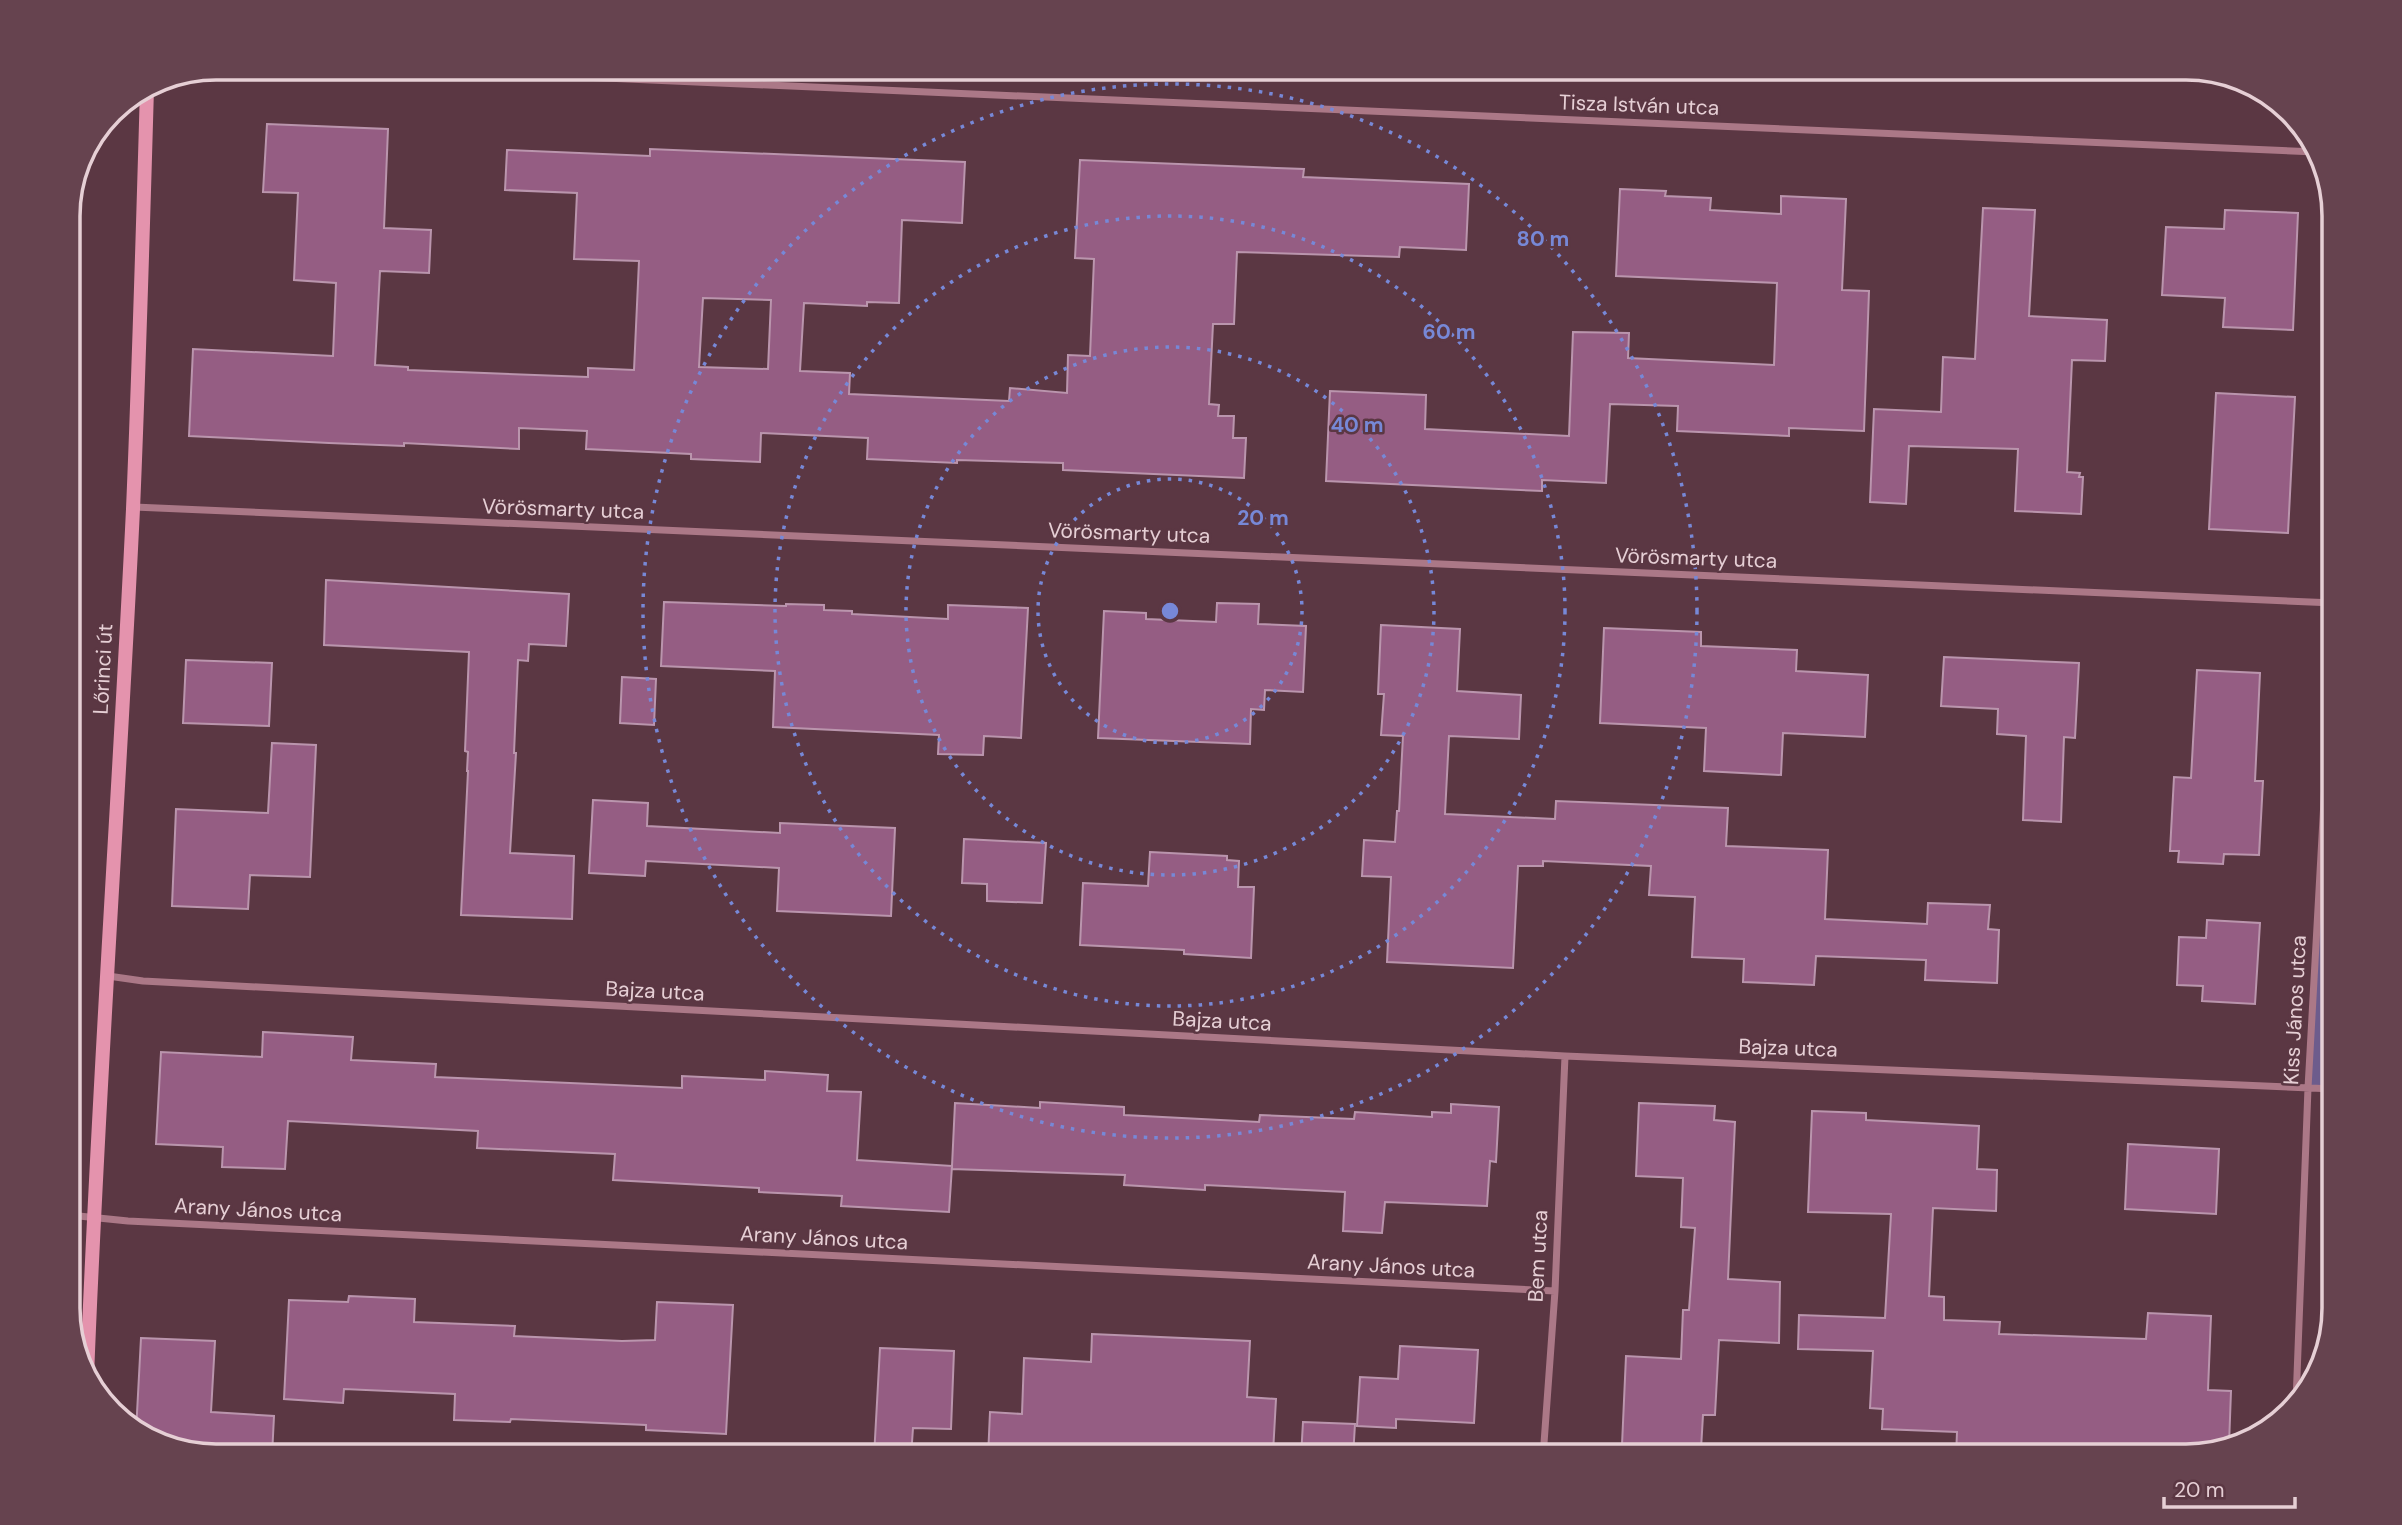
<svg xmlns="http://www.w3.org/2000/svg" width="2402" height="1525" font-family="'DM Sans',sans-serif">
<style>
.green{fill:#6d5c8c}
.building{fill:#955d83;stroke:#ba95ad;stroke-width:2;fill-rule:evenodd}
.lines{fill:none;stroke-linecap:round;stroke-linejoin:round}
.street{stroke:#ab7887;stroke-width:7}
.secondary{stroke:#e493ad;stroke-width:14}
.ring{fill:none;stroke:#7788d7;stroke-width:3.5;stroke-dasharray:3.5 7}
.labels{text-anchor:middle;stroke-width:5;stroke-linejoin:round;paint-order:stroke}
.street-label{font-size:21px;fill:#e6cfd5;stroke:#5b3743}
.rim{fill:none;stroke:#e6cfd5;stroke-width:3.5}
.centre{fill:#7788d7;stroke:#5b3743;stroke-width:3.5}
.ring-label{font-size:21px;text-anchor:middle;font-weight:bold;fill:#7788d7;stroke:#5b3743;stroke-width:5;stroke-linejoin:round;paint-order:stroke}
</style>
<rect width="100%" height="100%" fill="#5b3743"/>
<!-- green -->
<path class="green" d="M2334,621v468l-26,-1z"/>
<!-- building -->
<path class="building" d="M267,124l121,5 -4,99 47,2 -2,43 -49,-2 -5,94 33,2v3l180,7v-9l46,2 5,-109 -65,-2 3,-66 -72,-3 2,-40 143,6v-7l315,13 -3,61 -60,-3 -3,83 -32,-1v4l-63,-3 -4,68 50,2 -1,21 160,7 1,-13 57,5 1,-38 22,1 4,-97 -19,-1 5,-98 224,9 -1,8 166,7 -3,66 -66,-3 -1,10 -162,-5 -3,72h-21l-4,80 10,1 -1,11h16l-1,22h13l-2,40 -181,-8v-7l-106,-3v3l-90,-4 1,-21 -107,-5 -1,29 -69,-3v-5l-105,-5 1,-18 -68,-3v21l-115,-6v3l-75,-3 -140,-7 4,-87 140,7 3,-73 -42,-3 4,-87 -35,-1zM703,298l68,2 -3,69 -69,-2z
M1620,189l46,2 -1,5 46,2 -1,12 71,4v-18l65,3 -4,91 27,1 -5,140 -75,-3v8l-112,-5 1,-25 -68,-2 -4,79 -64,-3v11l-216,-10 4,-90 96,4 -1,34 144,7 4,-104 56,1 -1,25 146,7 3,-82 -161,-7z
M1983,208l52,2 -6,106 78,4 -2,41 -33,-1 -5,112 13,1 -1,4h4l-2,37 -66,-3 3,-62 -109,-3 -3,58 -36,-2 4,-93 67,3 2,-55 32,2z
M2225,210l73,3 -5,117 -70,-3 2,-29 -63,-3 4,-68 58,2z
M2216,393l79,4 -7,136 -79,-4z
M326,580l243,14 -3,52 -37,-2 -1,17 -10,-1 -4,93h2l-6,100 64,3 -2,63 -111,-4 7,-144h-1l1,-19 -3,-1 4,-99 -145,-7z
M664,602l122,4v-2l38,1v5l28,1v3l96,5v-14l80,3 -7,130 -37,-2 -1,19 -45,-1 1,-19 -166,-8 2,-56 -114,-5z
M1217,603l42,1 -1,20 48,2 -3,66 -38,-2 -1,20 -13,-1 -1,35 -152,-6 6,-127 42,2v6l70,3z
M1381,625l79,4 -3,62 64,4 -2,44 -70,-3 -4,78 110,5 1,-18 172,7 -2,38 102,4 -3,69 102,5 1,-21 62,2 -2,24 11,1 -2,53 -72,-3 1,-20 -110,-4 -2,29 -71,-3 1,-23 -52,-2 3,-60 -46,-2 2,-29 -108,-5v5h-25l-5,102 -126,-6 4,-85 -29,-1 2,-36 31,2 2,-31h2l4,-75 -22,-1 3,-41h-6z
M1604,628l97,4v14l96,4 -1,21 72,4 -3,62 -82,-4 -2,42 -77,-4 2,-43 -106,-5z
M1944,657l135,6 -4,75 -11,-1 -3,85 -38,-2 3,-84 -29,-2 1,-25 -57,-3z
M186,660l86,3 -3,63 -86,-3z
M2197,670l63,3 -5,108h8l-4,74 -35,-1 -1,10 -45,-2 1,-11h-9l4,-74 17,1z
M622,677l34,2 -2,46 -34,-2z
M272,743l44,2 -6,132 -60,-2 -2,34 -76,-3 4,-97 92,4z
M593,800l55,3 -1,23 133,7v-10l115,5 -4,88 -114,-5 2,-43 -133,-7 -1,15 -56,-3z
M964,839l82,4 -4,60 -55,-2v-17l-25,-1z
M1150,852l77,4v4l12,1 -1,26h16l-3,71 -67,-4v-4l-104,-5 3,-62 65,3z
M2207,920l53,3 -5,81 -53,-3 1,-15 -26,-1 2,-48 27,1z
M263,1032l90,5 -2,23 85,4 -1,13 247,11v-12l83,4v-9l63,4 -1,16 34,1 -4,68 95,6 3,-63 85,5v-6l84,5v8l135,7 1,-7 94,4 1,-7 77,5v-5l19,1v-9l48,3 -3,55 -6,-1 -3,45 -102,-4 -3,31 -39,-2 2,-39 -140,-7v5l-81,-5 1,-10 -173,-6v-3l-3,46 -108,-6 1,-10 -83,-4v-4l-146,-8 2,-26 -138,-6 1,-17 -190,-10 -3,48 -63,-2 1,-20 -67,-3 5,-92 101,5z
M1639,1103l76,3 -1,14 21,2 -7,157 52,3 -1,61 -60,-3 -4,75h-12l-2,34 -79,-4 4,-89 55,3 2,-49h6l6,-82 -14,-1 2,-49 -47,-2z
M1812,1111l54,2v7l113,6 -2,43 20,1 -1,41 -63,-3 -4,88 15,1v23l56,2 -1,12 147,5 2,-26 63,3 -3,74 23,1 -2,54 -43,12h-230l1,-25 -75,-3 1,-20 -13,-1 3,-57 -75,-2 1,-34 86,3 6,-104 -83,-2z
M2128,1144l91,5 -3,65 -91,-5z
M349,1296l66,3 -1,23 101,4 -1,10 108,5 33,-1 2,-38 76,3 -7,129 -80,-4v-5l-135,-6 -1,3 -56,-2 1,-26 -111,-5 -1,14 -59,-4 5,-99 59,2z
M1092,1334l158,7 -3,56 29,2 -3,54 -83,-4v8h-202l2,-45 32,2 2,-56 67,4z
M141,1338l74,3 -4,71 63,4 -2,40 -67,-3 -69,-21z
M1400,1346l78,4 -4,73 -78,-4v9l-39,-2 3,-49 38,2z
M880,1348l74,3 -3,78 -38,-1 -2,29h-37z
M1303,1422l52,2 -2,33h-52z"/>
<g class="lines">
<!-- street -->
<path class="street" d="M373,68l1943,84
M134,507l2200,96
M108,976l35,5 1422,75 769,33
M69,1215l59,6 1427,70
M2296,1402l12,-314 26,-467
M1543,1457l12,-166 10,-235"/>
<!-- secondary -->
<path class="secondary" d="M87,1377c11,-289 32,-578 46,-868 6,-140 10,-281 14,-421"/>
</g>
<!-- distance rings -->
<g class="ring">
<circle cx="1170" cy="611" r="132"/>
<circle cx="1170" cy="611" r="264"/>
<circle cx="1170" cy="611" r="395"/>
<circle cx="1170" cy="611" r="527"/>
</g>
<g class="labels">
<!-- street labels -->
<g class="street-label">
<text transform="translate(1639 105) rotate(2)" y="7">Tisza István utca</text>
<text transform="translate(563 509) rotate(2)" y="7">Vörösmarty utca</text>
<text transform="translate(1129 533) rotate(2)" y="7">Vörösmarty utca</text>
<text transform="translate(1696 558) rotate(2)" y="7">Vörösmarty utca</text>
<text transform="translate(103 669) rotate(-87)" y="7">Lőrinci út</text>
<text transform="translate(655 991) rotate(3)" y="7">Bajza utca</text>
<text transform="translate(2295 1010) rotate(-87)" y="7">Kiss János utca</text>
<text transform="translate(1222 1021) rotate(3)" y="7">Bajza utca</text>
<text transform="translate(1788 1048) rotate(2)" y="7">Bajza utca</text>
<text transform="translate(258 1210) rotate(3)" y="7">Arany János utca</text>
<text transform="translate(824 1238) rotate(3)" y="7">Arany János utca</text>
<text transform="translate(1538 1256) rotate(-87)" y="7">Bem utca</text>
<text transform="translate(1391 1266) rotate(3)" y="7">Arany János utca</text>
</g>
</g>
<!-- crop -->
<path d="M0 0H2402V1525H0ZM216 80H2186A136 136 0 0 1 2322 216V1308A136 136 0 0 1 2186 1444H216A136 136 0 0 1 80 1308V216A136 136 0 0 1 216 80Z" fill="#66434f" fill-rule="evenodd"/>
<path class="rim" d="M216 80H2186A136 136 0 0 1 2322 216V1308A136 136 0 0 1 2186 1444H216A136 136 0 0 1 80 1308V216A136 136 0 0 1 216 80Z"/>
<circle cx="1170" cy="611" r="10" class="centre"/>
<g class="ring-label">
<text x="1543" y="246">80 m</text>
<text x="1449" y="339">60 m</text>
<text x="1357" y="432">40 m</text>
<text x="1263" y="525">20 m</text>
</g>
<!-- scale -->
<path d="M2164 1497v10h131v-10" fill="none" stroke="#e6cfd5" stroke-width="3.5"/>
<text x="2174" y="1497" font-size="21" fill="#e6cfd5" stroke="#5b3743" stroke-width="5" paint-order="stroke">20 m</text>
</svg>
